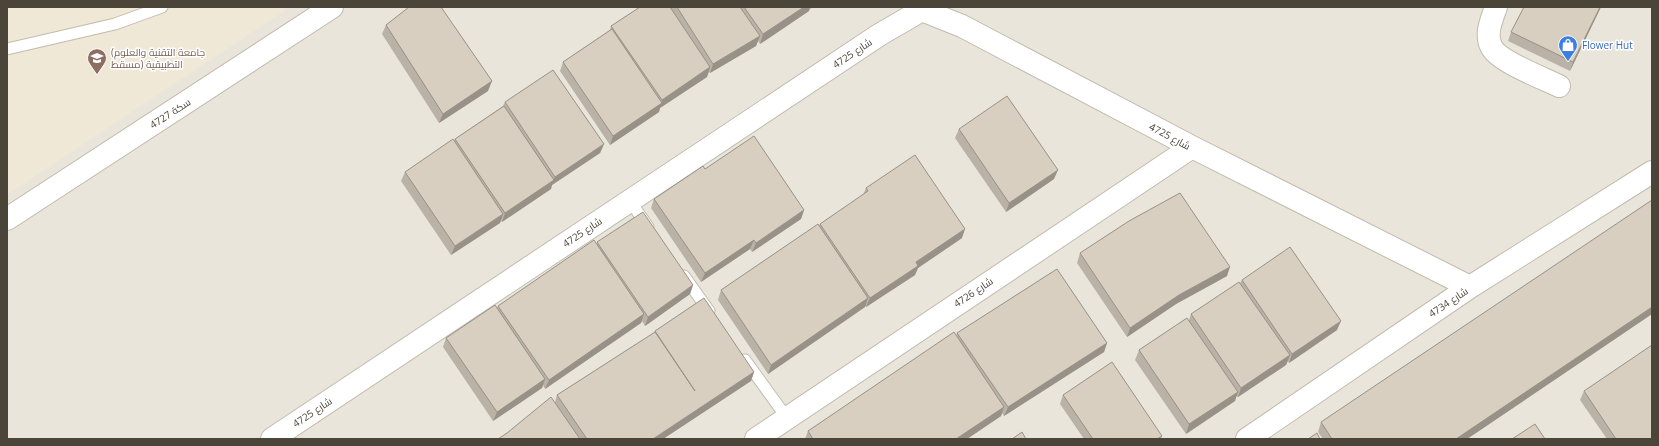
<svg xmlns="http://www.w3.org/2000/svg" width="1659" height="446" font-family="'Open Sans',Cairo,sans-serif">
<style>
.residential{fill:#eae5da}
.education{fill:#efe8d6}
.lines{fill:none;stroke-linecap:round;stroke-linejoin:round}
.service-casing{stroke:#c2bbae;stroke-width:13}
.minor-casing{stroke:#c2bbae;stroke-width:24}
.service{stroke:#fff;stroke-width:11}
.minor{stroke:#fff;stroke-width:22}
.wall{fill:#bab2a6}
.shaded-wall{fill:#979187}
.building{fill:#d8cfc1;stroke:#979187}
.labels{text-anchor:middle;stroke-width:3;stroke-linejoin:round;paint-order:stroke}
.shop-label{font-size:10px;fill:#366cbe;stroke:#fff;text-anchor:start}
.education-label{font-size:10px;fill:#785e54;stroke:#fff;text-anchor:start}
.street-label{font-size:10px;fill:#4b4439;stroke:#fff}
</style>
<rect width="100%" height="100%" fill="#f6f3ec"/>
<!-- residential -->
<path class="residential" d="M7,7h1645v432h-1645z"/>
<!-- education -->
<path class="education" d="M7,7h283l-283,188z"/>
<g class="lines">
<!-- service casing -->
<g class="service-casing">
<path id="service" d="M7,49l108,-25 47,-17
M630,201l18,26
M684,276l25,35
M745,360l42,58"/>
</g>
<!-- minor casing -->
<g class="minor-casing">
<path id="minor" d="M1496,7c-4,12 -11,26 -5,39 6,15 52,32 68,40
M7,219l325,-212
M272,439l607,-404 43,-25 40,16 230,121 278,140
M756,439l436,-292
M1247,439l223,-152 182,-115"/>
</g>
<!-- service -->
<use href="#service" class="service"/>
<!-- minor -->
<use href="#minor" class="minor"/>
</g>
<!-- wall -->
<path class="wall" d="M640,7h173l-3,2v-1l-1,3 -49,33 -2,-3 -2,5 -46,27 -1,-1 -2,5 -47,31 -1,4 -49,33 -50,-74 3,-9 47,-32 1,-4z
M1601,7l-31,64 -62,-30 3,-9z
M386,25l102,66 -49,32 -57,-89z
M505,102l99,42 -4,9 -48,32 -1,4 -49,33 -1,-1 -1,2 -49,32 -50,-74 4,-9 49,-31 1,-2 48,-33z
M959,129l95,50 -48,33 -51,-74z
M866,188l96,50 -44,30 -3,7 -49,32 -1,-1v1l-97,67 -50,-74 3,-10 98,-64 1,-2 43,-29z
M654,199l150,11 -3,9 -49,33 -2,-3 -49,33 -50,-74z
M597,242l96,43 -3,9 -45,32 -3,-5 -1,2 -96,66 -2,-4 -1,3 -49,33 -50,-74 3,-9 51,-30 1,-2 99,-62z
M1080,253l147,23 -51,28 -49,33 -50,-74z
M1242,280l95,50 -48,33 -1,-2 -2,4 -48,32 -2,-1 -1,5 -49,33 -51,-74 4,-10 50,-30 2,-6 49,-31z
M1652,314l-185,125h-144l-5,-7 3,-10z
M655,331l99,41 -3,9 -88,58h-165l57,-37 2,-7 97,-62z
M957,333l150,10 -3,9 -100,64 -2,-3 -1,3 -34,23h-162l3,-8 148,-95z
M1584,391l68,48h-45l-27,-39z
M1063,395l99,41 -1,3h-77l-24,-35z"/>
<!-- shaded-wall -->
<path class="shaded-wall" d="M804,7h6l-1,4 -49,33 3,-10z
M1600,7h1l-31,64 3,-9z
M760,36l-4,10 -46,27 3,-9z
M710,67l-3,10 -47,31 -1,4 -49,33 3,-9 47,-32 2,-4z
M492,81l-4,10 -49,32 4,-9z
M604,144l-4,9 -48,32 -1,4 -49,33 3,-9 48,-33 2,-3z
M1058,170l-4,9 -48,33 3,-9z
M804,210l-3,9 -49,33 4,-9z
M503,214l-3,9 -49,32 4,-9z
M965,229l-3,9 -44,30 -3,7 -49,32 4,-9 46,-36z
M754,240l-4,9 -49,33 4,-9z
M1230,267l-3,9 -51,28 -49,33 3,-9 49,-33z
M693,285l-3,9 -45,32 3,-9z
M868,298l-3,9 -97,67 3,-9z
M1652,307v7l-185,125h-11z
M644,314l-3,9 -96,66 4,-9z
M1341,321l-4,9 -48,33 3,-9z
M1107,343l-3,9 -100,64 4,-9z
M1290,355l-4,10 -48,32 3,-9z
M754,372l-3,9 -88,58h-10z
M545,379l-3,9 -49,33 4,-9z
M1238,392l-3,9 -49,33 3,-10z
M1004,407l-3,9 -34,23h-11z"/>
<!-- building -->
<path class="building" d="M409,7h32l51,74 -49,33 -57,-89z
M640,7h30l40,60 -48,33 -51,-74z
M677,7h63l20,29 -47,28z
M744,7h60l-41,27z
M1524,7h76l-27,55 -62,-30z
M612,29l50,74 -49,33 -50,-74z
M553,70l51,74 -49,33 -50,-75z
M1007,96l51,74 -49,33 -50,-74z
M504,106l50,74 -49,33 -50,-74z
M754,136l50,74 -48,33 -2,-3 -49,33 -51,-74 49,-33 2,3z
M453,139l50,75 -48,32 -50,-74z
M915,155l50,74 -49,33 2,4 -48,32 -50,-74 48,-33 -2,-3z
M1180,193l50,74 -51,28 -49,33 -50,-75 49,-32z
M1652,200v107l-196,132h-124l-11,-17z
M643,212l50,73 -45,32 -51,-75z
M818,224l50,74 -97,67 -50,-75z
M594,240l50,74 -95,66 -51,-74z
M1290,247l51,74 -49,33 -50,-74z
M1057,269l50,74 -99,64 -51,-74z
M1239,282l51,73 -49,33 -50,-74z
M704,298l50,74 -101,67h-66l-30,-44 98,-63 40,59 -40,-60z
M495,305l50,74 -48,33 -51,-74z
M1187,318l51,74 -49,32 -50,-74z
M954,332l50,75 -48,32h-143l-5,-8z
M1652,345v94h-36l-32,-48z
M1112,362l50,74 -5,3h-64l-30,-44z
M551,397l29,42h-82l9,-6z
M1535,424l10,15h-33z
M1022,432l4,7h-14z
M1317,433l3,6h-12z"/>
<!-- icons -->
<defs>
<g id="shop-pin" transform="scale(1)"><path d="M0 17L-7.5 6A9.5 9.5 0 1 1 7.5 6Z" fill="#3f7fe0" stroke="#fff"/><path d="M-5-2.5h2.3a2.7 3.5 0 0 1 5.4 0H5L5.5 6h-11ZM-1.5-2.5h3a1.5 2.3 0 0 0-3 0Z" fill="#fff"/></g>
<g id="university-pin" transform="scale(1)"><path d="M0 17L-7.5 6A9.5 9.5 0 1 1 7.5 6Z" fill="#8d6e63" stroke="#fff"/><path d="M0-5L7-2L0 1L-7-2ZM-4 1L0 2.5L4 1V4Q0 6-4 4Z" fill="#fff"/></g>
</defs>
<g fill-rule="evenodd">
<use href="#shop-pin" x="1568" y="45"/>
<use href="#university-pin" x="97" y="58"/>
</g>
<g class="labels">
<!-- shop labels -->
<g class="shop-label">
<text x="1582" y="49">Flower Hut</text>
</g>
<!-- education labels -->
<g class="education-label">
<text x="111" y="56">(جامعة التقنية والعلوم<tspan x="111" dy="12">التطبيقية (مسقط</tspan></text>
</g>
<!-- street labels -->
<g class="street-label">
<text transform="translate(852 53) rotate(-34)" y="4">4725 شارع</text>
<text transform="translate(170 113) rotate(-33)" y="4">سكة 4727</text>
<text transform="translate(1170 136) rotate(28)" y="4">4725 شارع</text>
<text transform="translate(582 232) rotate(-34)" y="4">4725 شارع</text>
<text transform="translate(973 292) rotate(-34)" y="4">4726 شارع</text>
<text transform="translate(1448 302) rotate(-34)" y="4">4734 شارع</text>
<text transform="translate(312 412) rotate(-34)" y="4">4725 شارع</text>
</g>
</g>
<!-- border -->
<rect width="1659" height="446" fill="none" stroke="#4b4439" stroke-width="16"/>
</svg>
